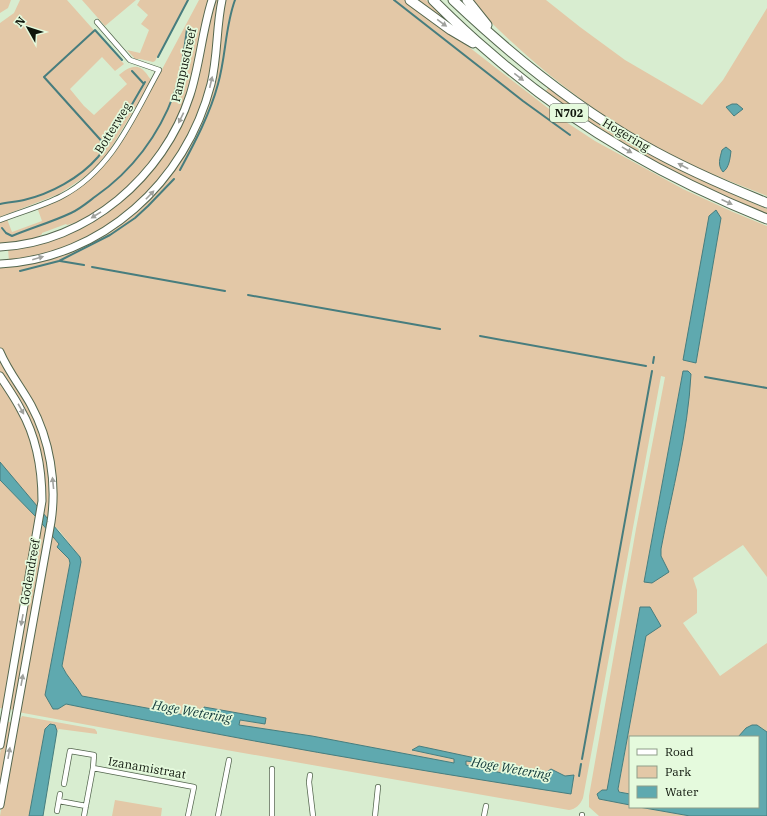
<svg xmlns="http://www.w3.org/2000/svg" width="767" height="816" font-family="'IBM Plex Serif',serif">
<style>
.green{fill:#e3c8a7;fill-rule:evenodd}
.water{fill:#5fa9af;stroke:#477d7e}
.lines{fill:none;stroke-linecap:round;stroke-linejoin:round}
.stream{stroke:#477d7e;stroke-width:2}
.street-casing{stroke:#54664e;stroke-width:6}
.secondary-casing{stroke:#54664e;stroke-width:9}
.highway-casing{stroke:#54664e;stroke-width:11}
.street{stroke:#fff;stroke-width:4.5}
.secondary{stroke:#fff;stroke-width:7}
.highway{stroke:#fff;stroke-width:9}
.oneway{fill:#9fa19d}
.labels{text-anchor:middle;stroke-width:3.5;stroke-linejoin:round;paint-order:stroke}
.shield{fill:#e5fadd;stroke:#4e5a4a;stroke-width:1}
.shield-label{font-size:11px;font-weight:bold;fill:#0e150b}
.street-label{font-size:12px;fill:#0e150b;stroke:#e5fadd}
.water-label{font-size:13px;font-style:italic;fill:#0e3436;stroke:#e5fadd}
</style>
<rect width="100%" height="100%" fill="#d8edd0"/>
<!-- green -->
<path class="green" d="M0,0h11l-3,8 -8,5z
M20,0h47l57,64 -9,7 -13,-14 -32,32 14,17 10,9 33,-31 -8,-9c8,-7 18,-13 26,-3 3,3 3,5 7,8l-44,73 -11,13 -11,10 -27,18 -59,23v-194l14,-10z
M82,0h54l-31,26z
M140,0h48l-33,61 -2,1 -13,-3h-5l-8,-9 13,3 9,-23 -8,-6 7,-9 -11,-10z
M199,0h12l-16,68 -14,46 -31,51 -34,34 -32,21 -17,5 -1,-1 -24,9v1l-9,6 -33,5v-23l7,-3 5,13 30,-11 -5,-14 36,-15 42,-41 36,-61z
M214,0h5l-4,39 -8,50 -18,48 -27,41 -39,38 -33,21 -35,15 -46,10 -1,-14 27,-4 83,-42 60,-73z
M223,0h185l158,122 29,19 88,48 50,23 34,14v351l-24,-32 -50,33 4,12v23l-14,10 37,53 47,-33v89c-13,-11 -18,-7 -29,5h-108v57l-12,-3 28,-155 4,-29 -43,184 -5,-1 -5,6 2,3 31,6v2h9l51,9h-91l-10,-9v-11l47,-267 29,-152 -4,-1 -78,422c-3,7 -7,11 -14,12l-411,-72 -140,-26 32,-178 10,11 -3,2 12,12 1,4 -11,58 -1,88 8,-5 92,19 255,46 158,24 3,-18 -9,1 -14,-7c-18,12 -20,9 -37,-3l-11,7 -37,-8v-4l15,2 -61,-17 -8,4 42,9v4l-142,-27 -73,-11v-5l25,4 2,-6 -27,-4 -16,3 -1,5 -140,-26c-6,-11 -15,-19 -20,-30l19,-104 -1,-5 -22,-28 -5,-3 -5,-82 -48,-97v-79l77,-20 81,-59 47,-79zM721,218l-25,145 -13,-3zM683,371h5l3,3 -6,53 -24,122v7l-17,26z
M414,0h12l28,27z
M469,0h77l34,27 45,33 77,45 21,-25 44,-72v188c-26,-11 -53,-20 -78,-32 -83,-39 -157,-98 -220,-164z
M549,87l136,84 54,26 28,12v5c-59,-23 -122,-53 -174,-88 -17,-11 -32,-23 -48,-34z
M0,356l24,40 17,36 9,41 -1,48 -6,-7 1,-10 -2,-41 -31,-73 -11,-18z
M0,379l26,44 11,34 2,53 -39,-48z
M0,480l38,39 -33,190 -5,-1z
M41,524l6,6 -33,180 -5,-1z
M22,716l73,13 2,3v2l-38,-5 -2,2 -2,-6 -10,4 -16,87h-29l17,-99 4,1z
M6,721l6,2 -12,72v-41z
M115,800l47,8 -1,8h-49z"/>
<!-- water -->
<path class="water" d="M732,104h5l6,5 -9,7 -8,-9z
M726,147l5,4c-1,8 -2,17 -8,21 -6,-7 -3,-14 -1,-22z
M716,210l5,8 -25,145 -13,-3 26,-144z
M683,371h5l3,3c-3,59 -19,117 -30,175v7l8,16 -17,11 -8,-1z
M0,462l80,95 1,5 -19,104c5,11 14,19 20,30l140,26 1,-5 -20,-4 1,-6 62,11 -1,6 -25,-4 -1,5 73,11 142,27v-4l-42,-9 7,-4 61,13 1,4 -15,-2v4l36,8 12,-7c17,12 19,16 37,3l14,7 9,-1 -3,19c-169,-26 -338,-55 -505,-90l-8,5h-5l-8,-14 25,-132 -1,-4 -12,-12 2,-3 -21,-25 -38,-39z
M640,607h10l11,19 -15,10 -28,153 1,3 11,2v11l-31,-6 -2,-5 5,-4h5z
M50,724l5,1 2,6 -14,85h-14l16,-87z
M752,725h5l10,7v84h-77l-51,-9h119v-70h-20l8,-9z"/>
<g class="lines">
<!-- stream -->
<path class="stream" d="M394,0l129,101 47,34
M158,57l30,-57
M132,71l12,13
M106,146l-62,-69 51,-47 27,30
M180,170c15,-28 30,-56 38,-86 8,-28 7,-57 17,-84
M0,204c8,-2 16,-2 24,-4 26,-6 56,-22 74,-43 18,-22 32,-50 47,-75
M2,228l4,5 6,3c19,-8 40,-14 59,-23 9,-4 17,-11 25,-17 36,-25 63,-61 78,-102 8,-21 10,-44 13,-65
M60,261l24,4
M92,267l133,24
M20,271l39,-10 51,-26 25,-17 13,-12 26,-27
M248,295l192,34
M480,336l166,30
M653,363l1,-6
M705,377l62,11
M582,759l70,-388
M579,776l2,-12"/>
<!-- street casing -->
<g class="street-casing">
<path id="street" d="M0,220c20,-8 43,-14 62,-24 50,-26 71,-79 97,-126l-29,-10 -33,-38
M310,775l-1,7 4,34
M64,784l6,-33 24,4 -1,13
M59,801l27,5
M57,811l3,-17
M84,816l9,-48 101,19 -6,29
M218,816l11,-56
M272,816v-47
M375,816l3,-29
M484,816l2,-10
M582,816v-1"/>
</g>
<!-- secondary casing -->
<g class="secondary-casing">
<path id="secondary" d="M0,247c87,-4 164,-71 190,-152 10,-31 12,-64 22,-95
M0,264c102,-5 186,-82 211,-180 7,-28 5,-56 11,-84
M0,352c8,19 21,35 31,53 19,35 26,78 20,117l-51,283
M0,376c7,11 15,22 21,34 16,28 21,59 21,91l-42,244"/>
</g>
<!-- highway casing -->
<g class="highway-casing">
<path id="highway" d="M410,0l41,30 22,13
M433,0c18,18 37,36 56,52 81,71 178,127 278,167
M453,0c58,55 121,106 190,145 40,23 82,41 124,58
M467,0l20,25"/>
</g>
<!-- street -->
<use href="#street" class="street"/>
<!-- secondary -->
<use href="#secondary" class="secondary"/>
<!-- highway -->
<use href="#highway" class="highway"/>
</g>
<!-- one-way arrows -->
<defs><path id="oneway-solid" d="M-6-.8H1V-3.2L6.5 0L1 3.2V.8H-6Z"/></defs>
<g class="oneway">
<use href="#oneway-solid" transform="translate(442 23) rotate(36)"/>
<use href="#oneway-solid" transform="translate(519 77) rotate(38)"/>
<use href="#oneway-solid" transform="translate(211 82) rotate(-77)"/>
<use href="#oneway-solid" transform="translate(181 118) rotate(116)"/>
<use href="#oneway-solid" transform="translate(627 150) rotate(31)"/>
<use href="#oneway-solid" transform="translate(683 166) rotate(-152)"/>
<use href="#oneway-solid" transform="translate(150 195) rotate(-46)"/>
<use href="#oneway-solid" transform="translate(727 202) rotate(24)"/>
<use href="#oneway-solid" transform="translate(96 215) rotate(148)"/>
<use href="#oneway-solid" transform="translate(38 258) rotate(-16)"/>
<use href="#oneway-solid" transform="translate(21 409) rotate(61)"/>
<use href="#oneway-solid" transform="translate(53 483) rotate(-96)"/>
<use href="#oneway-solid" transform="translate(22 620) rotate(100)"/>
<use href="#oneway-solid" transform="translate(22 680) rotate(-80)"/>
<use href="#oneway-solid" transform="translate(9 753) rotate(-80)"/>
</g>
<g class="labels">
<!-- shield labels -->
<rect class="shield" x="550" y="104" width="38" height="18" rx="3"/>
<g class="shield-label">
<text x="569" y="117">N702</text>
</g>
<!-- street labels -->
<g class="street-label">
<text transform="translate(184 65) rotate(-77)" y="4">Pampusdreef</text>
<text transform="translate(113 128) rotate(-58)" y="4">Botterweg</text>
<text transform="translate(626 135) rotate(31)" y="4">Hogering</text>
<text transform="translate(30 572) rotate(-80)" y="4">Godendreef</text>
<text transform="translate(147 768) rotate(10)" y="4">Izanamistraat</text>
</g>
<!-- water labels -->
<g class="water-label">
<text transform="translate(192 711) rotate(10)" y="5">Hoge Wetering</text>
<text transform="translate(511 768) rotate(10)" y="5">Hoge Wetering</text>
</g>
</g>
<!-- legend -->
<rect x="629" y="736" width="130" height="72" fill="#e5fadd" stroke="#8f9e89"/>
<rect x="637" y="749" width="20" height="6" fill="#ffffff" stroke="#8f9e89"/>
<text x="665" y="756" font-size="12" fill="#0e150b">Road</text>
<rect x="637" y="766" width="20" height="12" fill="#e3c8a7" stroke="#8f9e89"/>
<text x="665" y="776" font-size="12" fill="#0e150b">Park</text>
<rect x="637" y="786" width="20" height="12" fill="#5fa9af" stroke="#8f9e89"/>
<text x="665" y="796" font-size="12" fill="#0e150b">Water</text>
<!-- north arrow -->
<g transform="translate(28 28) rotate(309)" stroke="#e5fadd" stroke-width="3" paint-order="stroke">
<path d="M0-3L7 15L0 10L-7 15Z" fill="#0e150b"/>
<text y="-6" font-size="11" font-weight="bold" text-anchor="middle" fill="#0e150b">N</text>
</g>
</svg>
